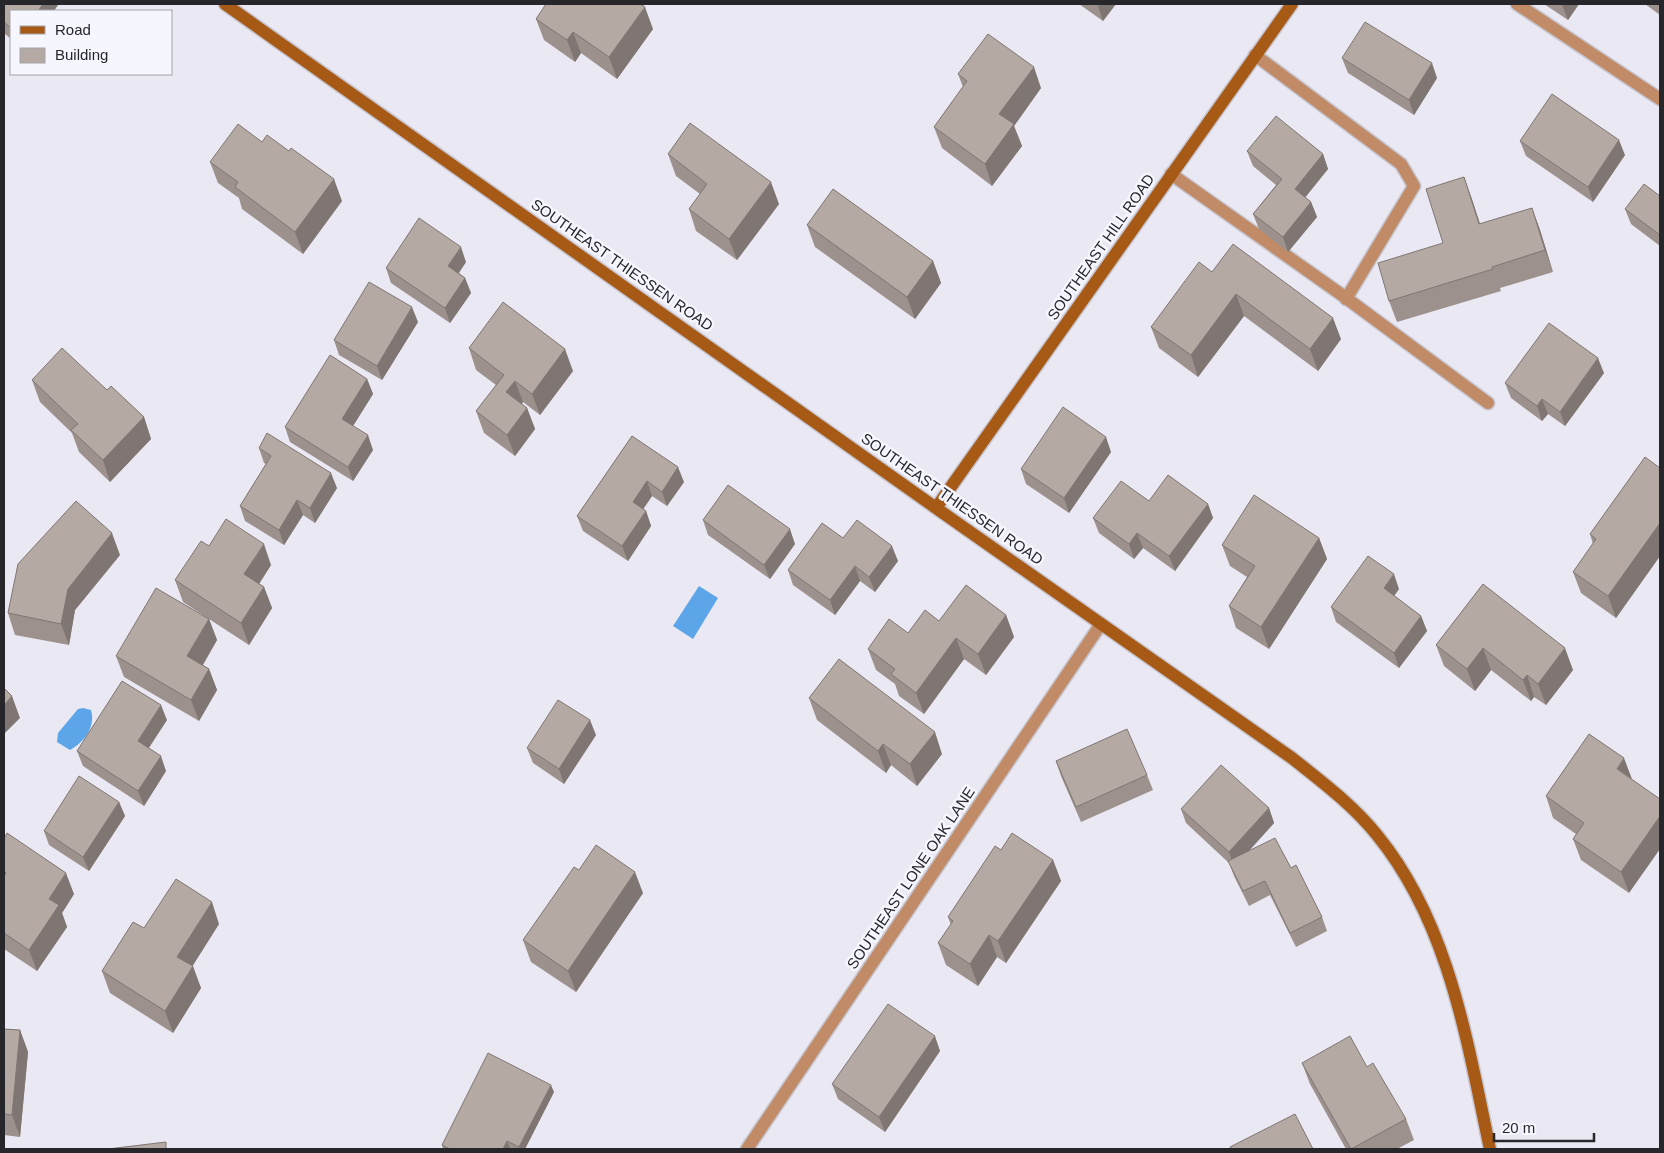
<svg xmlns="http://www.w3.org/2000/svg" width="1664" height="1153" font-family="Helvetica,sans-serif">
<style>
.water{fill:#5ca5e9}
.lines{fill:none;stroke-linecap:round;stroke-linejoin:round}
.lane-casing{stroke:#c6c5cf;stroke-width:15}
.street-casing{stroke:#c6c5cf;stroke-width:15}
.secondary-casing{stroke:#c6c5cf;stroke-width:15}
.lane{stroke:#c08b66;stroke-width:12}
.street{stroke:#c08b66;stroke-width:12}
.secondary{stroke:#a75a16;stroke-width:12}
.wall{fill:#9c918d}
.shaded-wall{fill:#7f7673}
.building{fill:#b5a9a4;stroke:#7f7673}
.labels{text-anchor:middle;stroke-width:5;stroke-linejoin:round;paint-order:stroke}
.street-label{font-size:15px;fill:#27272b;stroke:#f6f6ff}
</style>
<rect width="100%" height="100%" fill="#e9e8f3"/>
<!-- water -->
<path class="water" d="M699,586l19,12 -25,41 -20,-13z
M83,708l8,2c5,17 -7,32 -21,40l-13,-8 1,-9 20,-24z"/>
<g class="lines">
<!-- lane casing -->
<g class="lane-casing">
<path id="lane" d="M1517,4l143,95
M1255,55l146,109 13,22 -68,113
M1171,174l171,121 146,108"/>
</g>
<!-- street casing -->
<g class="street-casing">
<path id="street" d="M747,1149l354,-525"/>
</g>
<!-- secondary casing -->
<g class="secondary-casing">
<path id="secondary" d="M225,4l711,504 356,250c30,24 61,47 85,77 72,88 90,206 113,314
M936,508l356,-504"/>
</g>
<!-- lane -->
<use href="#lane" class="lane"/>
<!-- street -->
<use href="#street" class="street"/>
<!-- secondary -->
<use href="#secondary" class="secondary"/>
</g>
<!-- wall -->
<path class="wall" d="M4,4l54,1 -47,6v28l-7,-6z
M1079,4h37l-13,17z
M1544,4h35l-11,16z
M1645,4h15v11z
M536,19l117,10 -36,50 -36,-26 -6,9 -31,-22z
M1342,58l95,20 -23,37 -66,-42z
M958,74l83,14 -27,38 8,20 -30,40 -50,-38 -8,-21 29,-40z
M1520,141l105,14 -32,47 -67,-46z
M262,142l27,9 53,50 -39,53 -61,-45 -3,-11 -21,-15 -8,-21z
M1247,151l76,3 5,15 -23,28 6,5 6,15 -29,35 -29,-23 -6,-15 23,-29 -23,-19z
M668,154l111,50 -42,56 -41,-29 -7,-22 11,-15 -24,-18z
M1464,177l16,47 52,-16 8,22 13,42 -53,16 1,3 -104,31 -8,-21 54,-58z
M1660,196v50l-29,-22 -6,-15z
M807,225l126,36 8,22 -26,36 -100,-72z
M466,262l-7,11 6,5 6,15 -21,30 -59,-40 -5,-15z
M1212,272l129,67 -23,32 -74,-55 -46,61 -39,-29 -8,-21z
M418,322l-36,58 -43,-25 -5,-15z
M469,348l104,23 -33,44 -17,-13 -1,2 5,4 8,21 -20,27 -31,-23 -8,-22 20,-26 -20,-15z
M1604,373l-39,53 -17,-12 -6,7 -31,-23 -6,-15z
M367,379l6,15 -20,32 20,24 -20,31 -63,-39 -5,-15z
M32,380l75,10 37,27 7,22 -41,43 -31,-30 -7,-19 -32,-31z
M632,436l52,46 -17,24 -15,-10 -9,13 3,2 5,15 -23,35 -45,-30 -6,-15z
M259,448l78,40 -22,35 -12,-8 -19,30 -39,-24 -5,-15 26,-42 -2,-1z
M1111,452l-42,61 -43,-29 -5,-15z
M1660,468v88l-44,62 -35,-25 -8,-21 20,-28 -3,-10z
M1149,501l59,3 5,14 -38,53 -32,-23 -9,11 -35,-26 -6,-15z
M703,520l92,24 -25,35 -62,-44z
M843,538l55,23 -23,31 -15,-11 -25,34 -42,-30 -5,-15z
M1319,538l8,21 -58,90 -33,-21 -7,-22 18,-29 -17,-11 -8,-21z
M209,546l62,19 -12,19 5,3 8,21 -23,37 -40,-26 8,21 -14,25 6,4 8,21 -18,31 -75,-44 -8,-21 93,-37 -26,-17 -8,-22z
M120,555l-45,55 -6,35 -54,-10 -7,-22z
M1483,584l90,86 -27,35 -12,-8 -3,4 -40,-31 -16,21 -31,-25 -8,-21z
M1399,589l-5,7 27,20 6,15 -28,37 -63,-46 -5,-15z
M1006,615l8,22 -28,38 -22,-16 -40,55 -25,-18 -4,-12 -19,-14 -8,-21 71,-28z
M809,698l133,56 -25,32 -26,-21 -5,8 -69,-53z
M167,720l-18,28 17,23 -22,35 -61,-40 -6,-15z
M1589,734l40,159 -48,-33 -8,-21 3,-5 -23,-16 -7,-22z
M596,735l-32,49 -31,-21 -6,-15z
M1056,761l91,14 6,15 -72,32 -20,-46z
M119,802l6,14 -36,55 -40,-26 -5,-14z
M1269,808l5,15 -25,28 42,17 31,49 5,14 -31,16 -26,-52 -21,11 -15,-30 -5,-13 -43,-40 -5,-14z
M4,839l70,55 -12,19 5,14 -30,44 -33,-22z
M1001,850l52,10 8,21 -55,82 -9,-6 -19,29 -32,-21 -8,-22 13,-18 -3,-8z
M579,870l64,23 -67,99 -45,-30 -8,-22z
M219,924l-27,42 9,22 -28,45 -63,-40 -8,-22 42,-43z
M4,1029l16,1 8,22 -8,85 -16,-2z
M940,1051l-55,81 -47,-33 -6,-15z
M1302,1063l65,4 39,52 8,21 -17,9h-51l-36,-65z
M554,1092l-29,57h-14l-1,-1 -1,1h-66l-1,-4z"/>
<!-- shaded-wall -->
<path class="shaded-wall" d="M43,4h14l1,1 -4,6h-16z
M1100,4h16l-13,17 -5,-15z
M1563,4h16l-11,16 -6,-15z
M645,7l8,22 -36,50 -8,-22z
M573,32l8,21 -6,9 -8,-22z
M1432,63l5,15 -23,37 -5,-15z
M1034,67l7,21 -27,38 8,20 -30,40 -7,-22 14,-50z
M1619,140l6,15 -32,47 -5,-15z
M1323,154l5,15 -28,35 -5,-15z
M1464,177l8,22 15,47 -8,-22z
M334,179l8,22 -39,53 -8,-22z
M771,182l8,22 -42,56 -8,-21z
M1311,202l6,15 -29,35 -5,-15z
M1532,208l8,22 13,42 -8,-22z
M461,247l5,15 -13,19 -5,-15z
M933,261l8,22 -26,36 -8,-22z
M465,278l6,15 -21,30 -5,-15z
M1236,294l8,22 -46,61 -7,-22z
M412,307l6,15 -36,58 -5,-14z
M1333,318l8,21 -23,32 -8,-22z
M565,349l8,22 -33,44 -8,-21z
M1598,358l6,15 -39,53 -5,-14z
M367,379l6,15 -25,40 -6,-15z
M515,381l8,21 -9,12 -8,-22z
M1542,399l6,15 -6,7 -5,-15z
M527,408l8,21 -20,27 -8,-21z
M144,417l7,22 -41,43 -7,-22z
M368,435l5,15 -20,31 -5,-14z
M1106,437l5,15 -42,61 -5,-15z
M678,467l6,15 -17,24 -5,-14z
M331,473l6,15 -22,35 -5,-15z
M647,481l5,15 -14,21 -5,-15z
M297,500l6,15 -19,30 -5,-15z
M1208,504l5,14 -38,53 -6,-15z
M646,511l5,15 -23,35 -6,-15z
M1660,523v33l-44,62 -8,-22z
M790,529l5,15 -25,35 -6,-14z
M112,533l8,22 -45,55 -6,35 -8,-21 7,-35z
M1137,533l6,15 -9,11 -5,-15z
M1319,538l8,21 -58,90 -8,-22z
M264,544l7,21 -19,30 -8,-21z
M892,546l6,15 -23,31 -6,-15z
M855,566l5,15 -25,34 -5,-15z
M1394,574l5,15 -10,14 -5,-15z
M264,587l8,21 -23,37 -8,-22z
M1006,615l8,22 -28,38 -8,-21z
M1421,616l6,15 -28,37 -5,-15z
M209,619l8,21 -22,38 -8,-22z
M956,638l8,21 -40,55 -8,-21z
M1483,648l8,22 -16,21 -8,-22z
M1565,648l8,22 -27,35 -8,-21z
M209,669l8,21 -18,31 -8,-21z
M1527,675l7,22 -3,4 -8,-21z
M12,696l8,22 -16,16v-29z
M161,705l6,15 -24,36 -5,-15z
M590,720l6,15 -32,49 -5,-15z
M935,732l7,22 -25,32 -7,-22z
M883,744l8,21 -5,8 -8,-22z
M161,756l5,15 -22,35 -6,-15z
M1624,758l8,21 -15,-10z
M119,802l6,14 -36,55 -6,-14z
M1269,808l5,15 -40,44 -5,-15z
M1660,816v33l-31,44 -8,-21z
M1053,860l8,21 -55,82 -8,-22z
M635,872l8,21 -67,99 -8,-21z
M66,873l8,21 -12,19 5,14 -30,44 -8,-21 20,-51z
M212,902l7,22 -34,54 -8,-21z
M989,935l8,22 -19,29 -8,-22z
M193,966l8,22 -28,45 -8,-22z
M20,1030l8,22 -8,85 -8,-22z
M935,1036l5,15 -55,81 -6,-15z
M551,1085l3,7 -29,57h-5l-1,-2z
M507,1141l3,7 -1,1h-6z"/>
<!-- building -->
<path class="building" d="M4,4h39l-5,7h-27v17l-7,-6z
M546,4h94l5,3 -36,50 -36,-25 -6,8 -31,-21z
M1365,22l67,41 -23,37 -67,-42z
M988,34l46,33 -35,47 15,10 -29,40 -51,-37 33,-46 -9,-7z
M1552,94l67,46 -31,47 -68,-46z
M1276,116l47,38 -28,35 16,13 -28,35 -30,-23 29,-35 -35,-28z
M690,123l81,59 -42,57 -40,-30 18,-25 -39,-30z
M238,124l24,18 5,-7 22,16 2,-3 43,31 -39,53 -60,-45 3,-5 -28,-20z
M1464,177l15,47 53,-16 13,42 -53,17 1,2 -104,32 -11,-38 65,-20 -17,-54z
M1644,184l16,12v39l-35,-26z
M833,189l100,72 -26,36 -100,-72z
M419,218l42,29 -13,19 17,12 -20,30 -59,-40z
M1233,244l100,74 -23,31 -74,-55 -45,61 -40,-28 48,-65 13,10z
M369,282l43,25 -35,59 -43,-26z
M503,302l62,47 -33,45 -17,-13 -9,11 21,16 -20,27 -31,-24 28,-36 -35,-27z
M1549,323l49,35 -38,54 -18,-13 -5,7 -32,-23z
M62,348l45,42 4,-4 33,31 -41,43 -32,-30 7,-6 -46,-44z
M330,355l37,24 -25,40 26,16 -20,32 -63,-40z
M1063,407l43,30 -42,61 -43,-29z
M267,433l64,40 -21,35 -13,-8 -18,30 -39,-24 31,-50 -12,-8z
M632,436l46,31 -16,25 -15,-11 -14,21 13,9 -24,35 -45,-30z
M1645,457l15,11v55l-52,73 -35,-24 23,-33 -6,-5z
M1168,475l40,29 -39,52 -32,-23 -8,11 -36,-26 28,-37 28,20z
M728,485l62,44 -26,36 -61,-45z
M1254,495l65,43 -58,89 -32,-21 26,-40 -33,-21z
M76,501l36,32 -44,56 -7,35 -53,-11 10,-49z
M226,519l38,25 -20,30 20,13 -23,36 -66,-43 26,-39 8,5z
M857,520l35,26 -23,31 -14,-11 -25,34 -42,-30 34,-47 21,15z
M1368,556l26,18 -10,14 37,28 -27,37 -63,-46z
M1483,584l82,64 -27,36 -11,-9 -4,5 -40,-32 -16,21 -31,-24z
M966,585l40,30 -28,39 -22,-16 -40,55 -25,-19 4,-5 -27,-20 21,-30 19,14 17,-23 14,11z
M156,588l53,31 -22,37 22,13 -18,31 -75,-44z
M839,659l96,73 -25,32 -27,-20 -5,7 -69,-53z
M122,681l39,24 -23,36 23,15 -23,35 -61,-40z
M4,688l8,8 -8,9z
M558,700l32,20 -31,49 -32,-21z
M1127,729l20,46 -71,32 -20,-46z
M1589,734l35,24 -7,11 43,30v17l-39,56 -48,-33 11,-16 -38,-27z
M1221,765l48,43 -40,44 -48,-43z
M79,776l40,26 -36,55 -39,-26z
M7,833l59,40 -17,26 10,6 -30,45 -25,-17v-57l2,-3 -2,-2v-32z
M1012,833l41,27 -55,81 -9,-6 -19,29 -32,-21 15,-22 -5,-4 47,-71 6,4z
M1275,838l16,30 5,-3 26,52 -32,16 -25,-52 -22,10 -15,-30z
M596,845l39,27 -67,99 -45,-31 51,-73 5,3z
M176,879l36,23 -35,55 16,9 -28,45 -63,-40 31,-49 11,6z
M888,1004l47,32 -56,81 -47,-33z
M4,1029l16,1 -8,85 -8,-1z
M1350,1036l17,31 6,-4 33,56 -55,30 -49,-86z
M488,1053l63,32 -32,62 -12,-6 -4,8h-53l-8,-4z
M1295,1114l18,35h-82l-1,-2z
M166,1142v7h-58z"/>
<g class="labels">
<!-- street labels -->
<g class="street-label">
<text transform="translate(1101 247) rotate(-55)" y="5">SOUTHEAST HILL ROAD</text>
<text transform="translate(622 265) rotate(35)" y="5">SOUTHEAST THIESSEN ROAD</text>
<text transform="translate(952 499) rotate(35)" y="5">SOUTHEAST THIESSEN ROAD</text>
<text transform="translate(911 878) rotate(-56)" y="5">SOUTHEAST LONE OAK LANE</text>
</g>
</g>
<!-- border -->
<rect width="1664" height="1153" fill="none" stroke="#27272b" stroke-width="10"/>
<!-- legend -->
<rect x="10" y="10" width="162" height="65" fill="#f6f6ff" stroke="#a3a3aa"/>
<rect x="20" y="26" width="25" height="8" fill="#a75a16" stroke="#a3a3aa"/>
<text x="55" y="35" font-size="15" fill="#27272b">Road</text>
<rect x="20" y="48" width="25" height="15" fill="#b5a9a4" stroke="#a3a3aa"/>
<text x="55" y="60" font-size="15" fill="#27272b">Building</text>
<!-- scale -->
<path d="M1494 1133v8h100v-8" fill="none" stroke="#27272b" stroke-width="2.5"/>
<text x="1502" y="1133" font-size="15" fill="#27272b" stroke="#f6f6ff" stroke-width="4" paint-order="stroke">20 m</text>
</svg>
